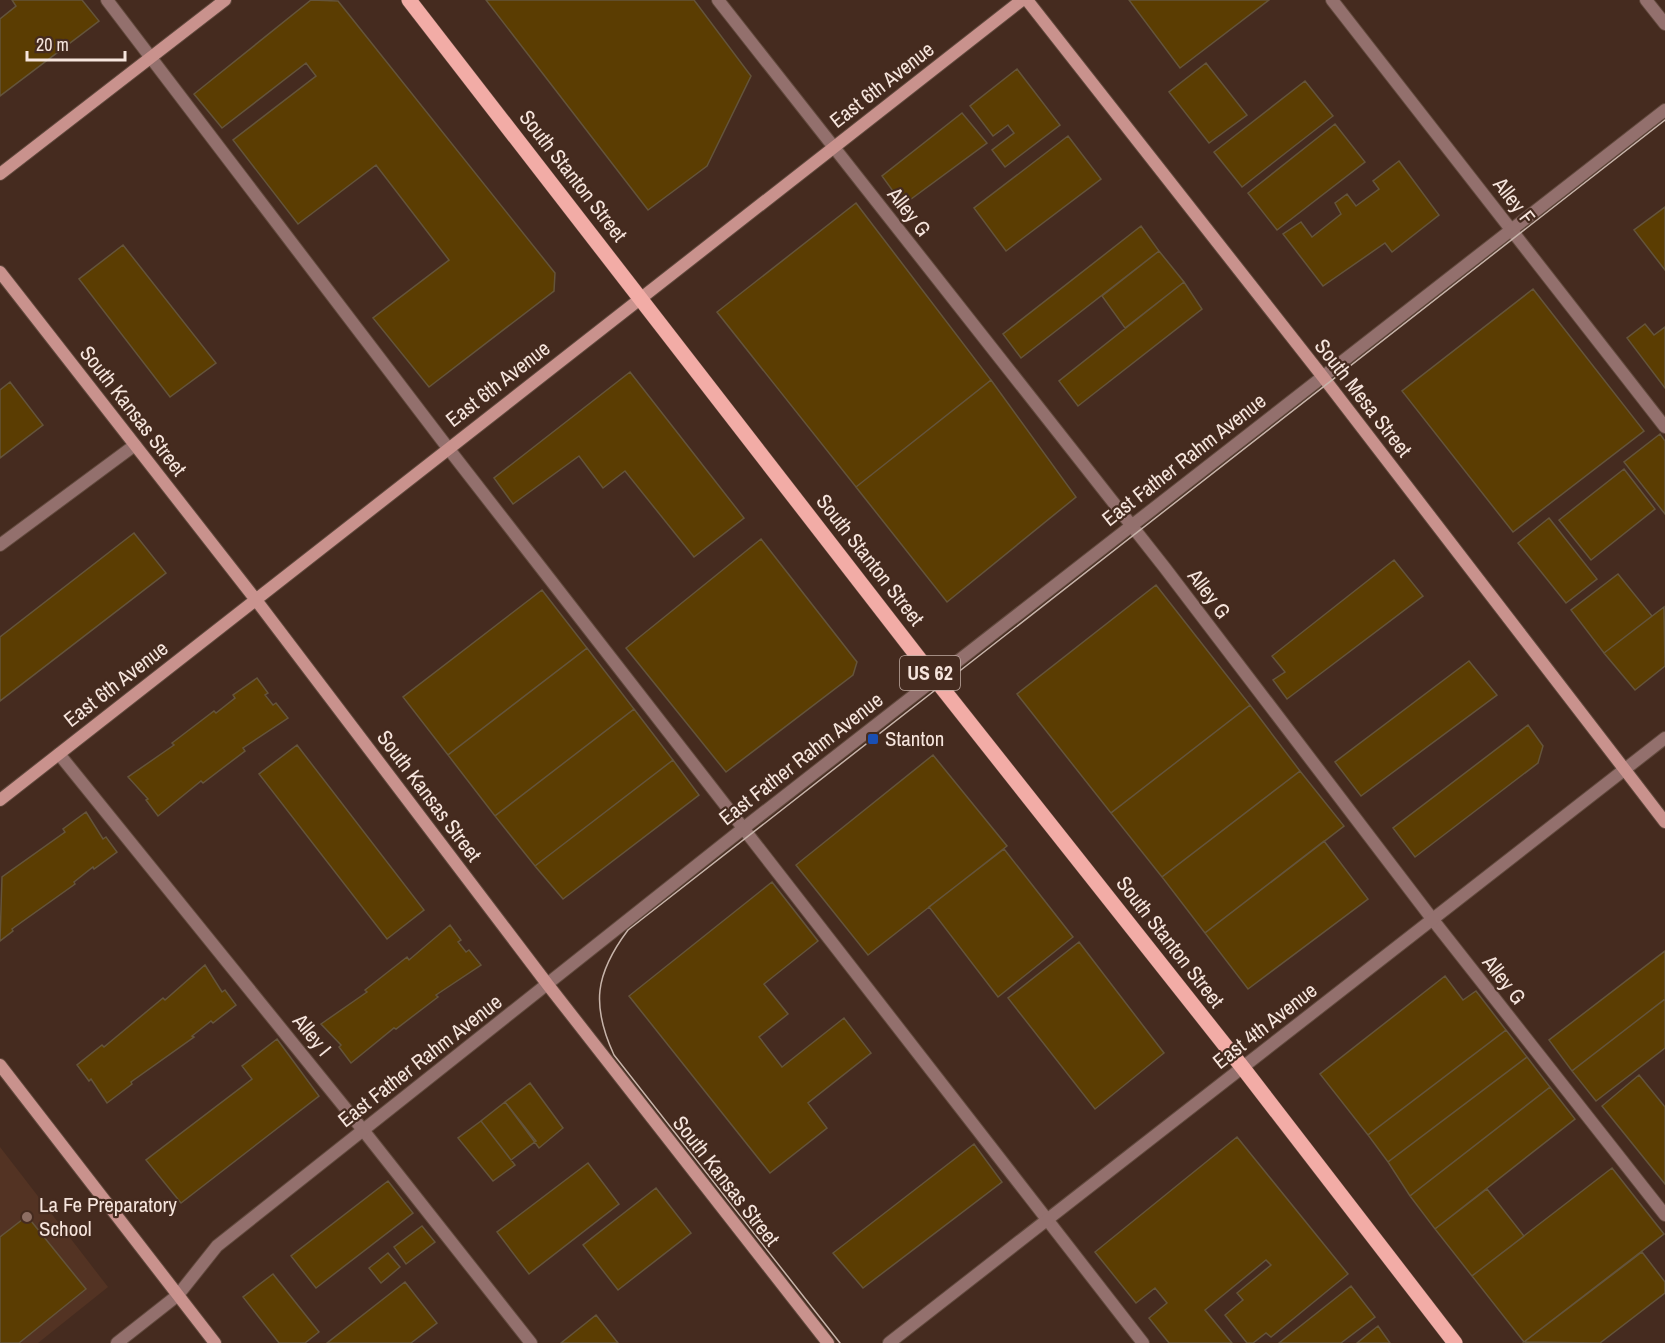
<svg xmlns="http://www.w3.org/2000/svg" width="1665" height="1343" font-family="'Archivo Narrow',sans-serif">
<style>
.built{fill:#533323}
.building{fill:#5b3d02;stroke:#64543b;stroke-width:1.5}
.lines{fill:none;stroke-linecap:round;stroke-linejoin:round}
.service-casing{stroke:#61493d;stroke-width:14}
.minor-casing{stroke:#61493d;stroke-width:14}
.tertiary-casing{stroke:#61493d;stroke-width:14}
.secondary-casing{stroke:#61493d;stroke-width:14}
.primary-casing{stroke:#61493d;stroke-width:16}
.service{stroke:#93706d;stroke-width:12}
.minor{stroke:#93706d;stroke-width:12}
.tertiary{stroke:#93706d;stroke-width:12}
.secondary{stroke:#c9928d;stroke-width:12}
.primary{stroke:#f2aca6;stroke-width:15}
.tram{stroke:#c7b4aa;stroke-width:1.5}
.transit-dot{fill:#1a4fb4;stroke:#452b1f;stroke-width:2}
.education-dot{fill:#8d6e63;stroke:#452b1f;stroke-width:2}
.labels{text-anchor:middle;stroke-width:4.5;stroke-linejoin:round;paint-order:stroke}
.shield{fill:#452b1f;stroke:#c1ada4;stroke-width:1.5}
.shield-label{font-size:20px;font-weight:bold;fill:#f6e5dd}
.street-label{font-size:21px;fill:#f6e5dd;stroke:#452b1f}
.poi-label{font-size:21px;fill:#f6e5dd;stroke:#452b1f;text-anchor:start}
</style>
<rect width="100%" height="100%" fill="#452b1f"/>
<!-- built -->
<path class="built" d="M0,1147l108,140 -70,56h-38z"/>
<!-- building -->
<path class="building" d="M12,0h70l17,21 -99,75v-77l16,-13z
M311,0l27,1 217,272 -1,18 -125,96 -56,-69 76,-58 -73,-95 -78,59 -65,-84 83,-64 -10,-13 -84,65 -28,-34z
M486,0h208l57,76 -44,90 -59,44z
M1129,0h140l-89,68z
M1206,63l41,52 -38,28 -40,-51z
M1017,69l43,56 -55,42 -13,-17 22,-17 -6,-8 -15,11 -23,-30z
M1305,81l28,35 -91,71 -28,-35z
M962,113l25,30 -84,62 -21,-29z
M1335,124l30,38 -88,68 -29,-37z
M1068,136l33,43 -95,72 -32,-43z
M1399,161l40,54 -47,37 -7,-9 -62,43 -40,-52 18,-12 11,15 29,-23 -6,-11 12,-9 9,12 23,-17 -6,-8z
M856,203l135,177 -135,107 -139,-175z
M1665,207v63l-31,-40z
M1141,226l18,25 -138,107 -18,-24z
M123,245l93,118 -46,34 -91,-118z
M1159,251l25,31 -59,46 -23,-32z
M1184,282l18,27 -124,97 -19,-25z
M1533,289l111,142 -131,101 -111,-141z
M1645,324l9,11 11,-8v61l-38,-50z
M630,372l114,146 -50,39 -69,-86 -22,17 -24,-32 -66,48 -19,-26z
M991,380l85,117 -129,105 -91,-115z
M10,382l33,43 -43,33v-68z
M1660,434l5,7v73l-41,-52z
M1624,469l31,40 -64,51 -32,-40z
M1549,518l48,61 -31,24 -48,-60z
M134,533l32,40 -166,128v-64z
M761,539l96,123 -4,13 -127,97 -100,-124z
M1394,560l29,36 -136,103 -14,-19 12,-8 -13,-16z
M1618,574l34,42 -48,37 -33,-43z
M1156,585l94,120 -139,108 -94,-119z
M542,590l45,58 -139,107 -45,-58z
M1664,607l1,59 -30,24 -31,-37z
M587,648l47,61 -139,107 -47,-61z
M1469,661l28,34 -136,101 -26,-34z
M257,678l11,15 -3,2 8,10 3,-2 12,15 -45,30 2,3 -42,32 -2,-2 -43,35 -12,-16 2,-1 -20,-22 46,-32 -2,-2 42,-32 2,2 19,-15 -2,-3z
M1250,705l50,66 -138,106 -51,-64z
M634,709l39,51 -138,106 -40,-50z
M1528,725l15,21 -5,17 -123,94 -22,-29z
M297,745l127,165 -37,29 -128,-165z
M933,755l74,91 -139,109 -72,-90z
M673,760l26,35 -136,104 -28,-33z
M1300,771l44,55 -139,107 -43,-56z
M86,812l17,27 3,-2 11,15 -23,17 -1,-2 -19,15 1,2 -63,45 1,2 -13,10 2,-64 63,-45 -2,-3z
M1324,841l44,58 -120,90 -43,-56z
M1004,849l69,88 -75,60 -69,-90z
M772,882l46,59 -54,43 24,30 -29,23 23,30 62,-49 27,35 -63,50 19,25 -57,45 -141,-177z
M450,925l11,15 -3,2 8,10 3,-2 12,15 -45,30 2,2 -42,32 -2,-1 -43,35 -12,-16 2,-2 -20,-21 46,-32 -2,-2 42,-33 2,3z
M1079,942l85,111 -69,56 -87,-111z
M1665,951v48l-93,72 -23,-31z
M205,965l17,27 3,-2 11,15 -23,18 -2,-2 -19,15 2,1 -63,45 1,2 -25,19 -16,-24 -2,2 -12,-16 25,-20 2,2 59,-49 2,2z
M1445,976l18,24 13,-9 30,39 -138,105 -48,-61z
M1665,999v49l-69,53 -24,-30z
M1506,1030l21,27 -139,105 -20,-27z
M277,1039l42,57 -138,107 -35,-43 106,-81 -10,-13z
M1527,1057l23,30 -140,109 -22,-34z
M1639,1075l26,32v77l-63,-78z
M530,1083l33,45 -24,20 -34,-46z
M1550,1087l25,32 -140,110 -25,-33z
M505,1102l31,39 -25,19 -30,-39z
M481,1121l34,44 -22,16 -35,-43z
M1237,1137l111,137 -77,63 -5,-4 -13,10h-6l-22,-28 18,-15 -6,-7 34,-28 -5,-5 -61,50 27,33h-63l-20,-25 18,-15 -12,-15 -19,15 -41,-51z
M974,1144l28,38 -139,106 -30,-35z
M588,1163l31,41 -90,70 -32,-42z
M1612,1168l52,66 -140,108 -52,-66z
M388,1181l25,32 -97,75 -25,-32z
M656,1188l35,45 -73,57 -35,-45z
M1487,1189l37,47 -52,40 -37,-47z
M27,1216l59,73 -67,54h-19v-106z
M422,1226l13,16 -29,22 -12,-17z
M1642,1252l23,30v11l-65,50 -76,-1z
M388,1253l12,14 -19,16 -12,-15z
M273,1274l46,58 -14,11h-26l-36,-46z
M405,1282l32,41 -26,20h-84z
M1351,1286l24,31 -34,26h-62z
M596,1315l22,28h-57z
M1378,1326l12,17h-33z"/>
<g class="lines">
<!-- service casing -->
<g class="service-casing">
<path id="service" d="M107,0l341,448 695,895
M718,0l447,568 268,352 232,295
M1332,0l333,427
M0,545l135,-100
M59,754l304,376 168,213"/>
</g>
<!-- minor casing -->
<g class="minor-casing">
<path id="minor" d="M117,1343l61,-48 39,-49 528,-419 920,-717
M889,1343l776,-605"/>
</g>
<!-- tertiary casing -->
<g class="tertiary-casing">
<path id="tertiary" d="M1646,0l19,24"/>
</g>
<!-- secondary casing -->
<g class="secondary-casing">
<path id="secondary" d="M1027,0l296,377 342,445
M0,174l225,-174
M0,272l256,328 292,385 280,358
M0,800l1022,-800
M0,1065l215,278"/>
</g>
<!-- primary casing -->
<g class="primary-casing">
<path id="primary" d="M409,0l526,679 308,389 212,275"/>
</g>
<!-- service -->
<use href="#service" class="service"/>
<!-- minor -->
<use href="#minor" class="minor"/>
<!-- tertiary -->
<use href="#tertiary" class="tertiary"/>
<!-- secondary -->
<use href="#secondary" class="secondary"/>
<!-- primary -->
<use href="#primary" class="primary"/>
<!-- tram -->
<path class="tram" d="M840,1343l-226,-288c-23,-50 -19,-81 14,-125l1037,-810"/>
</g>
<!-- markers -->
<rect class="transit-dot" x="867" y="733" width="12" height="12" rx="3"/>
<circle class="education-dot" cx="27" cy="1217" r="6"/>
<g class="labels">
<!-- shield labels -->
<rect class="shield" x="900" y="656" width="60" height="34" rx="4.5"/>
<g class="shield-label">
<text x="930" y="680">US 62</text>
</g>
<!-- street labels -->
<g class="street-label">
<text transform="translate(882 85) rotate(-38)" y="7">East 6th Avenue</text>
<text transform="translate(573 176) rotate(52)" y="7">South Stanton Street</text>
<text transform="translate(1514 201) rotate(52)" y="7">Alley F</text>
<text transform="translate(909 212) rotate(52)" y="7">Alley G</text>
<text transform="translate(498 384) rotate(-38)" y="7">East 6th Avenue</text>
<text transform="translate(1363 398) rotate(52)" y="7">South Mesa Street</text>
<text transform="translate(133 411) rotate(52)" y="7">South Kansas Street</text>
<text transform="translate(1184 460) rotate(-38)" y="7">East Father Rahm Avenue</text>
<text transform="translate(870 560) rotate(52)" y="7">South Stanton Street</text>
<text transform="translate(1209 594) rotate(53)" y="7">Alley G</text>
<text transform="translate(116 684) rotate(-38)" y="7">East 6th Avenue</text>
<text transform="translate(801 759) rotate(-38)" y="7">East Father Rahm Avenue</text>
<text transform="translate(429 796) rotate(53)" y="7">South Kansas Street</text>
<text transform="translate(1170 942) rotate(52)" y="7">South Stanton Street</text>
<text transform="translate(1504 980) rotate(52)" y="7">Alley G</text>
<text transform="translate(1265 1026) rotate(-38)" y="7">East 4th Avenue</text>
<text transform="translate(312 1035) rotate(51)" y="7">Alley I</text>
<text transform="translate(420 1061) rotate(-38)" y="7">East Father Rahm Avenue</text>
<text transform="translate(726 1181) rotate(52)" y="7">South Kansas Street</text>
</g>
<!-- poi labels -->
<g class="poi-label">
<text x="885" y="746">Stanton</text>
<text x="39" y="1212">La Fe Preparatory<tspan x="39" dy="24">School</tspan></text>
</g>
</g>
<!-- scale -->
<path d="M27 51v9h98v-9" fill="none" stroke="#f6e5dd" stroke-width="3"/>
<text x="36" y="51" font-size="18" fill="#f6e5dd" stroke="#452b1f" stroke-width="4.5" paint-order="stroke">20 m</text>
</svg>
